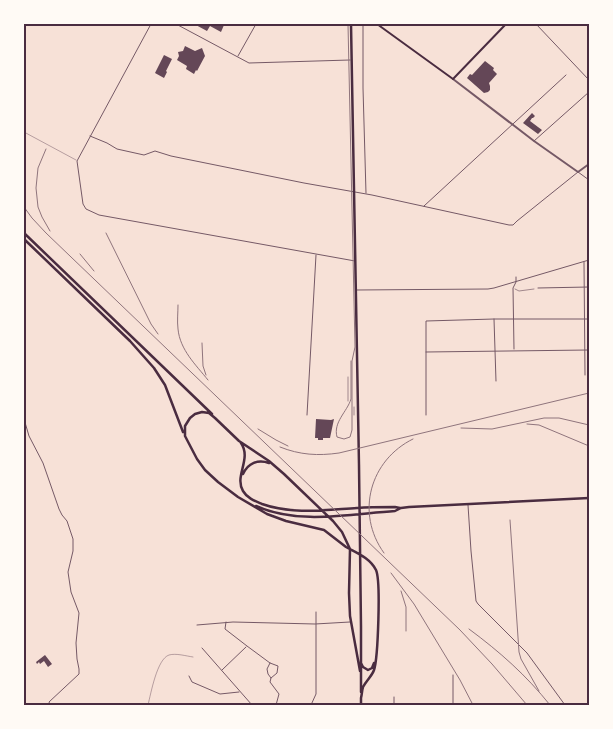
<svg xmlns="http://www.w3.org/2000/svg" width="613" height="729" font-family="Manrope,sans-serif">
<style>
.building{fill:#644757}
.lines{fill:none;stroke-linecap:round;stroke-linejoin:round}
.path{stroke:#4a2c40;stroke-width:0.5}
.service{stroke:#755966;stroke-width:0.5}
.minor{stroke:#755966;stroke-width:1}
.tertiary{stroke:#755966;stroke-width:2}
.secondary{stroke:#4a2c40;stroke-width:2}
.primary{stroke:#4a2c40;stroke-width:2.5}
.tram{stroke:#8f747c;stroke-width:1}
.rail{stroke:#8f747c;stroke-width:1}
.neatline{fill:none;stroke:#4a2c40;stroke-width:2}
</style>
<rect width="100%" height="100%" fill="#f7e1d7"/>
<!-- building -->
<path class="building" d="M194,24h23l4,2 1,-2 2,1 -3,7 -11,-6 -3,5z
M185,46l10,5 7,-3 3,8 -8,15 -1,-1 -2,4 -8,-5 1,-3 -10,-6 2,-4 -1,-4 5,-1z
M164,55l8,4 -6,12 1,1 -3,6 -9,-5z
M485,61l9,7 -1,2 4,4 -8,9 1,3v4l-2,2 -4,1 -17,-15 3,-4 2,1z
M532,113l3,3 -2,2h-1l-2,3 12,9 -4,4 -15,-11z
M316,419l15,1 3,-1 -4,19h-7v2h-5v-2h-3z
M45,655l7,9 -4,3 -4,-6 -4,3 -1,-2 -2,2 -1,-2z"/>
<g class="lines">
<!-- path -->
<path class="path" d="M515,289l4,2 15,-2
M348,377v24
M354,407v8"/>
<!-- service -->
<path class="service" d="M24,132l52,28
M148,705c3,-12 9,-46 21,-50 7,-2 17,1 24,2"/>
<!-- minor -->
<path class="minor" d="M151,24l-74,137 6,43 3,5 13,6 256,46
M176,24l73,39 101,-3
M363,24v64l3,105
M536,24l53,56
M238,56l18,-32
M90,136l17,7 10,6 27,6 11,-4 16,5 133,27 68,12 137,30h4l4,-4 61,-49 11,8
M534,141l55,-49
M424,206l142,-131
M584,262l1,113
M538,288l51,-1
M357,290l131,-1 6,-1 95,-28
M494,319l2,62
M514,349l-1,-61 3,-6v-5
M426,352l163,-2
M307,415l9,-160
M426,415v-94l68,-2h95
M24,419l5,17 14,27 16,46 3,6 5,6 6,18v12l-5,21 3,20 8,21 -3,30 1,16 2,10v5l-30,28 1,3
M468,505l3,46 5,50 2,3 49,49 38,52
M226,622l-1,7 22,17 23,17 8,3 -1,7 -6,5
M197,625l36,-3 82,2 35,-2
M202,648l50,57
M270,663l-3,6 1,5 3,4 -1,4 9,12 -3,11
M222,670l24,-23
M453,675v30
M189,676l3,6 28,12 19,-2
M394,697v8
M311,705l5,-11v-82"/>
<!-- tertiary -->
<path class="tertiary" d="M453,79l81,62 44,31 11,-8"/>
<!-- secondary -->
<path class="secondary" d="M377,24l76,55 53,-55"/>
<!-- primary -->
<path class="primary" d="M351,24l8,441 2,162v65
M24,233l188,181
M24,239l106,102 24,27 11,17 18,47
M241,443c11,16 -7,33 2,48 4,7 12,10 19,13 31,11 63,6 95,4 12,-1 25,-1 38,-1l5,1
M243,474c5,-11 15,-15 26,-11
M256,506c42,19 94,8 139,5l6,-3 8,-1 180,-9
M361,663l2,4 5,3 4,-2 2,-5
M360,671l-10,-55 -1,-23 1,-44 -8,-17 -9,-11 -49,-47 -15,-13 -30,-20 -24,-23 -6,-5 -7,-1 -7,2 -5,4 -5,8v10l12,23 8,11 13,12 20,15 29,17 19,7 38,9 22,17c11,6 24,11 30,23 5,11 2,88 -2,100 -2,6 -8,11 -11,17 -1,3 -1,7 -2,11
M361,698v7"/>
<!-- tram -->
<path class="tram" d="M348,24l7,323 -3,14v69l-2,7 -6,2 -7,-2c-4,-15 10,-25 14,-38v-38"/>
<!-- rail -->
<path class="rail" d="M46,149l-8,19 -2,20 2,19 4,10 8,14
M24,207l8,11 14,15 414,397 32,34 35,41
M106,233l45,91 7,10
M80,254l14,17
M178,305c0,8 -1,16 0,24 2,21 18,36 30,51
M202,343l1,23 3,9
M527,424l12,1 50,21
M461,428l31,1 52,-11h15l30,7
M258,429l18,11 12,6
M280,447c20,8 38,9 59,6l250,-60
M510,520l9,132 2,7 18,32
M384,553c-29,-40 -14,-93 29,-114
M391,573l23,31 46,76 13,25
M401,591l5,16v24
M469,629c31,23 57,46 81,76"/>
</g>
<!-- border -->
<rect width="613" height="729" fill="none" stroke="#fffaf5" stroke-width="50"/>
<rect x="25" y="25" width="563" height="679" class="neatline"/>
</svg>
